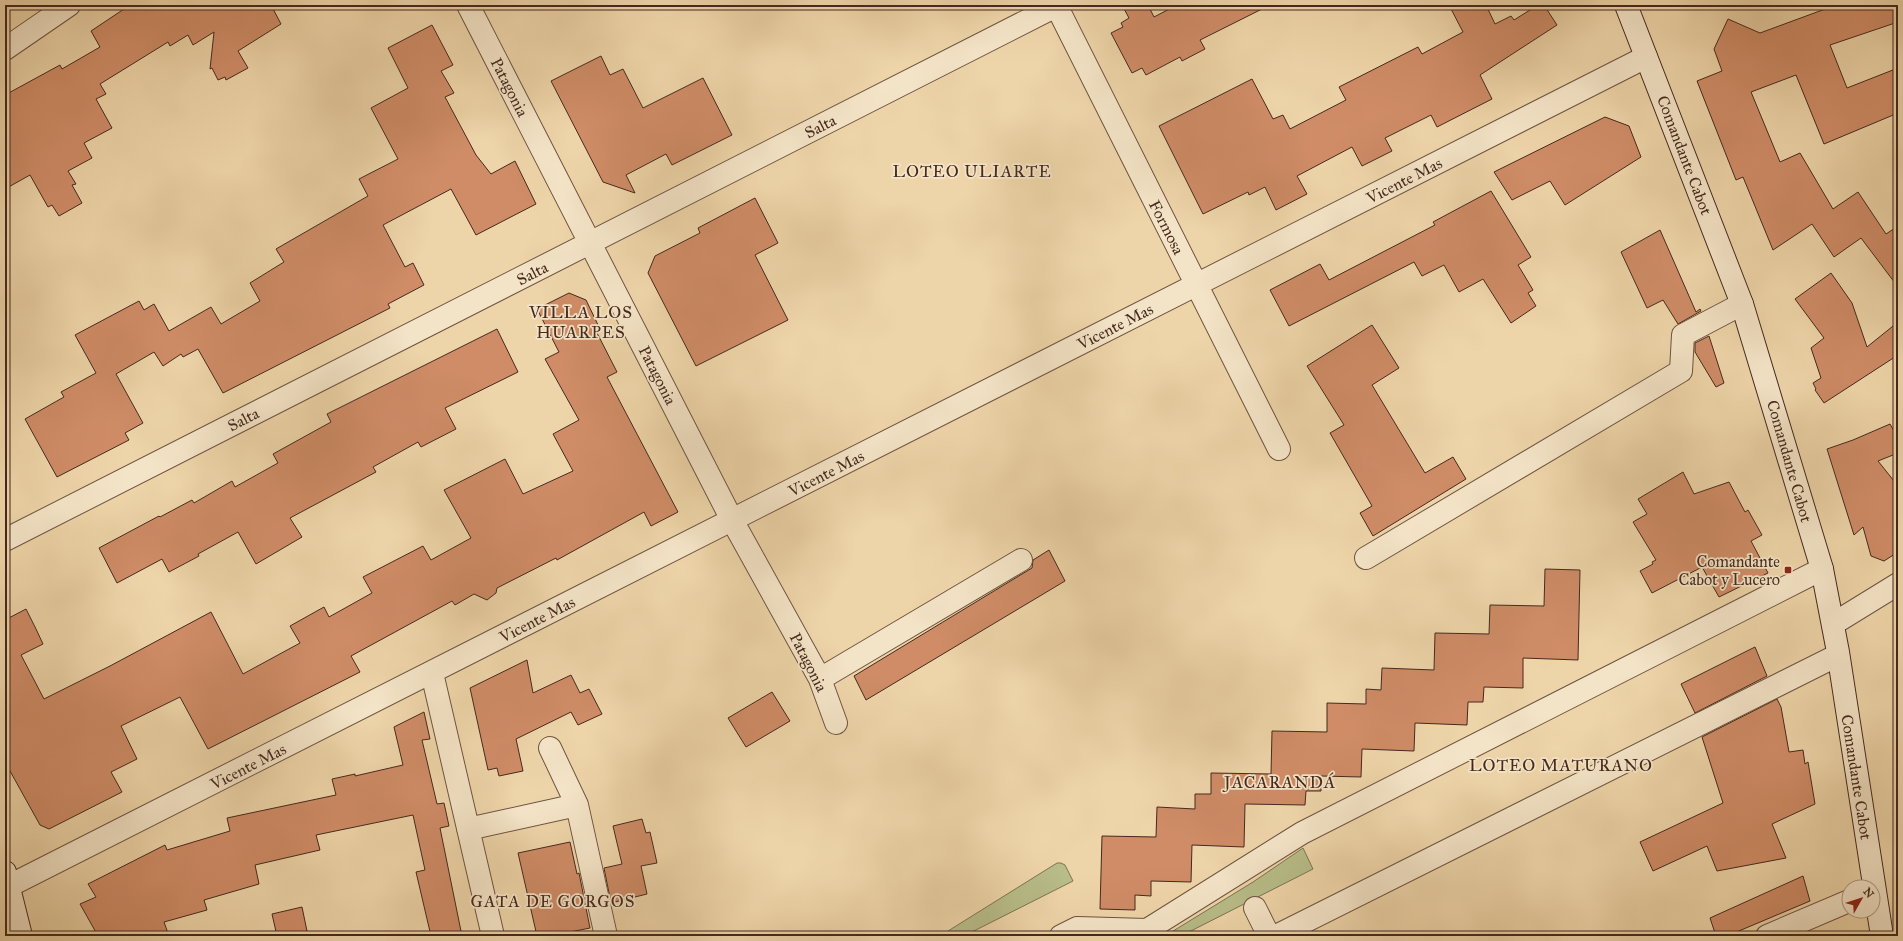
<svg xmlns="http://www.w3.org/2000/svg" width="1903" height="941" font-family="'IM FELL Great Primer',serif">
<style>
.green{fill:#b8bd89;stroke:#7e7354}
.building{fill:#cf8c67;stroke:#45291e}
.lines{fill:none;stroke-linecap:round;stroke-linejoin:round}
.street-casing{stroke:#6f5441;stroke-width:24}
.secondary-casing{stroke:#45291e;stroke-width:24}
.street{stroke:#f4e4c7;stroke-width:22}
.secondary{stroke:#f4e4c7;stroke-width:22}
.poi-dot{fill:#8f2418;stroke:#f4e4c7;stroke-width:1.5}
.labels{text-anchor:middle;stroke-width:3.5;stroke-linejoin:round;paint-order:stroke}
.street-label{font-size:16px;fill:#45291e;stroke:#f4e4c7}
.poi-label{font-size:16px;fill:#45291e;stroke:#f4e4c7;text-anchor:end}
.neighbourhood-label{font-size:17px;letter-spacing:1px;fill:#45291e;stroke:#f4e4c7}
</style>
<rect width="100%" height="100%" fill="#eed5a9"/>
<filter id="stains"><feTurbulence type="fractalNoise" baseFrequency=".005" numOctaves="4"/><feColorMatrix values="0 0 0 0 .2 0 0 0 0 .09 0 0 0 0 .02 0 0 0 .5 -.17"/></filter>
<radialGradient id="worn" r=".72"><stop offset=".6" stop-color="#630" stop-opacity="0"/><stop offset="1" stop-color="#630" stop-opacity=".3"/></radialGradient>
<!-- green -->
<path class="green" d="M1303,848l10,21 -132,67h-16l88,-54z
M1057,863h4l4,2 8,16 -109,55h-24z"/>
<!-- building -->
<path class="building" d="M130,5h141l10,19 -43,27 10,17 -22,12 -1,-3 -7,3 -6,-12 -2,1 4,-37 -21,13 -5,-10 -18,11 -2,-4 -68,42 6,10 -10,5 16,29 -28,15 8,15 -24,13 8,13 -4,1 10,18 -23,13 -7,-11 -4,2 -18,-32 -25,14v-94l55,-30 2,4 38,-22 -9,-16z
M1122,5h26l6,12 23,-12h93l-70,35 5,9 -23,12 -2,-4 -34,18 -4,-7 -10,5 -21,-40 12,-6 -2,-4 8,-5z
M1449,5h37l9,19 16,-8 3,4 24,-15h6l13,20 -77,50 12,24 -55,28 -6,-12 -46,23 7,13 -30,15 -10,-19 -55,29 10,18 -31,16 -11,-23 -16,8 -1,-3 -45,22 -44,-88 93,-47 21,40 10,-4 7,14 56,-29 -7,-13 79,-40 4,7 41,-22z
M1836,5h62v17l-68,23 17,43 51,-20v45l-74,31 -28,-69 -45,17 29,70 20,-9 33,56 25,-17 28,42 12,-8v61l-37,-49 -27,19 -22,-33 -39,26 -30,-73 -7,3 -39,-99 25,-10 -8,-22 14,-30 32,14z
M432,25l21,40 -12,6 13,22 -9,4 31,58 15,19 24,-13 21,43 -60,31 -25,-46 -68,36 22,42 8,-4 11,22 -36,19 2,4 -167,85 -25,-44 -15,8 -2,-3 -18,12 -9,-14 -38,22 27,49 -18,10 4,7 -72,37 -32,-58 39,-22 -3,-5 35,-19 -21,-38 64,-34 5,9 10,-6 15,27 42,-24 10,17 39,-23 -10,-18 34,-21 -8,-13 92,-53 -9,-17 39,-20 -27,-51 37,-20 -20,-40z
M601,56l9,19 13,-6 20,39 60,-30 29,57 -60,30 -6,-11 -40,21 9,18 -32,-11 -52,-101z
M1605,117l24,9 12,31 -76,48 -15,-24 -38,19 -18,-28z
M1491,191l40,66 -13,8 15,25 -5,3 8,13 -25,17 -28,-44 -24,13 -15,-27 -22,11 -8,-14 -125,64 -19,-36 50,-26 9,16 106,-55 -2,-3z
M755,198l23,45 -23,12 33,65 -92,46 -48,-93 7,-17 45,-23 -2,-5z
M1660,230l36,82 4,-3 1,2 -23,13 -15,-24 -16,8 -26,-56z
M1831,273l21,30 15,44 31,-25v33l-74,48 -9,-13 1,-1 -3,-6 8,-5 -10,-30 13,-10 -29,-39z
M569,293l17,7 13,27 -4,2 22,43 -10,5 71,135 -27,14 -7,-14 -87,48 -1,-2 -59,30 -1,5 -9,7 -13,-6 -19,11 -3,-4 -101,55 9,16 -152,77 -28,-52 -59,29 16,33 -26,13 11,20 -73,37 -9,-4 -35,-63v-142l21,-11 10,20 7,15 -22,11 23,44 66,-33 101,-54 32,62 57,-31 -10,-17 34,-19 5,10 43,-24 -9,-16 60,-31 8,14 40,-22 -27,-48 61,-31 18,35 50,-23 -20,-37 26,-14 -34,-61 14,-7 -22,-43z
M1372,325l27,43 -27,17 53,88 28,-16 13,22 -93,57 -13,-23 12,-7 -42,-73 14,-8 -37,-59z
M497,329l21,43 -73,36 11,21 -35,18 -3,-5 -45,25 3,5 -86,46 12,19 -46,27 -18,-32 -40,22 1,2 -30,16 -7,-13 -45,24 -18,-35 60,-32 1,1 32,-17 2,3 38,-22 3,6 43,-24 -5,-9 58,-32 -4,-8z
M1709,336l15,47 -8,4 -21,-35v-9z
M1890,424l8,14v15l-20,8 20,25v66l-14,9 -13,-5 -8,-29 -9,8 -27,-86 26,-9z
M1683,472l11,22 35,-12 16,30 3,-2 14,25 -11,6 17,32 -49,24 -17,-30 -50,26 -12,-22 13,-7 -1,-2 4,-2 -23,-38 14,-8 -9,-15z
M1049,550l16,31 -199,119 -12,-24 173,-105 5,-3 1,-8z
M1545,569l35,1 -2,90 -55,-2v30l-39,-1 -1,15h-15l-1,23 -52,-2 -1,28 -52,-2 -1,28 -40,-1v15h-15l-1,14 -60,-1 -1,43 -52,-2 -1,37 -40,-1v15l-16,-1v15l-35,-1 2,-73 54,1 1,-30 38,2v-15h16v-21l60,1 1,-43 55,1v-29l39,1v-15l15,1 1,-22 52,2 1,-37 54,1 1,-29 54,1z
M1755,647l12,29 -72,37 -14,-29z
M527,660l6,33 38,-18 9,18 9,-4 13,25 -24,11 -7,-13 -55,27 7,32 -24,5 -2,-8 -9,2 -18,-82z
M772,692l18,29 -44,26 -18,-29z
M1777,699l4,8 8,45 14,-2 2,14 3,-2 7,42 -43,20 14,34 -69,13 -10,-25 -54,25 -13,-29 83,-39 -21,-66z
M424,712l6,27 -8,1 15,64 7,-1 5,23 -9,2 22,108h-31l-15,-64 9,-2 -12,-55 -97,20 4,15 -65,15 4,19 -55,16 3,10 -43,12 5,14h-71l-18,-32 16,-7 -8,-13 77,-39 2,5 63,-19 -3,-13 109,-23 -4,-16 23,-5v2l48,-11 -9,-38z
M642,819l4,14 4,-1 7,31 -16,3 6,28 -36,9 -7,-35 18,-4 -9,-38z
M570,842l7,32 2,-1 11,55 -40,8h-13l-19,-83z
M1803,876l7,25 -83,35h-11l-6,-18z
M302,907l6,29h-31l-5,-22z"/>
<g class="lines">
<!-- street casing -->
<g class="street-casing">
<path id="street" d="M468,5l264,515 88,159 16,44
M1056,5l223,444
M5,49l64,-44
M5,540l1053,-535
M1366,558l315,-187 2,-36 59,-31
M1833,624l65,-40
M432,673l61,263
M820,679l201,-119
M550,748l27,57 29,131
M468,829l109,-24
M5,888l1641,-831
M1255,908l14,28
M1061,936l16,-8 70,2 155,-97 520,-264
M1276,936l562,-281
M1767,936l82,-35"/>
</g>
<!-- secondary casing -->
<g class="secondary-casing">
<path id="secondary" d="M1626,5l116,299 80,265 16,83 44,284
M5,872l16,64"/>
</g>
<!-- street -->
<use href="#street" class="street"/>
<!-- secondary -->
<use href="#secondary" class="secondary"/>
</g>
<!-- markers -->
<rect class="poi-dot" x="1784" y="566" width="8" height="8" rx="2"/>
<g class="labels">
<!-- street labels -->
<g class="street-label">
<text transform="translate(510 87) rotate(63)" y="6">Patagonia</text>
<text transform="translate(820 126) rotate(-27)" y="6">Salta</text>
<text transform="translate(1685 155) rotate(69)" y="6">Comandante Cabot</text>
<text transform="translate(1404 180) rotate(-27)" y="6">Vicente Mas</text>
<text transform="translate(1167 227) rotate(63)" y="6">Formosa</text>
<text transform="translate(532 273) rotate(-27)" y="6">Salta</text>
<text transform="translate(1115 326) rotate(-27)" y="6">Vicente Mas</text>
<text transform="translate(658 375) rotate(63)" y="6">Patagonia</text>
<text transform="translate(243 419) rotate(-27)" y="6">Salta</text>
<text transform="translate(1790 461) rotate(74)" y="6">Comandante Cabot</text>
<text transform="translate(826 473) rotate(-27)" y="6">Vicente Mas</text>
<text transform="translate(537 619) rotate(-27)" y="6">Vicente Mas</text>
<text transform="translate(809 662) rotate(63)" y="6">Patagonia</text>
<text transform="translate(248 766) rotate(-27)" y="6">Vicente Mas</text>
<text transform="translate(1857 777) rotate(81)" y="6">Comandante Cabot</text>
</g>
<!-- poi labels -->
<g class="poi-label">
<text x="1780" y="567">Comandante<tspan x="1780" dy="18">Cabot y Lucero</tspan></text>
</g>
<!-- neighbourhood labels -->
<g class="neighbourhood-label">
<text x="972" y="177">LOTEO ULIARTE</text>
<text x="581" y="318">VILLA LOS<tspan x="581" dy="20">HUARPES</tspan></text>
<text x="1561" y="771">LOTEO MATURANO</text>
<text x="1280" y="788">JACARANDÁ</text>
<text x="553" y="907">GATA DE GORGOS</text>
</g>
</g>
<!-- margin -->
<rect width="1903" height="941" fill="none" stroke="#eed5a9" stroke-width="20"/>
<rect x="6" y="6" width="1891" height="929" fill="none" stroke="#45291e" stroke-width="2"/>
<rect x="10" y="10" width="1883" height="921" fill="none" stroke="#45291e"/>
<!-- north arrow -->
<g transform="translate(1861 899) rotate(51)"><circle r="19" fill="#f4e4c7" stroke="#ae9983"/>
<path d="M0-3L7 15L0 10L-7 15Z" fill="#8f2418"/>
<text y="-6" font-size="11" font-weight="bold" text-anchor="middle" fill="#45291e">N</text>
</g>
<rect width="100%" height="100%" filter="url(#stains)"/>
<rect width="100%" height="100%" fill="url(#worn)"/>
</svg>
